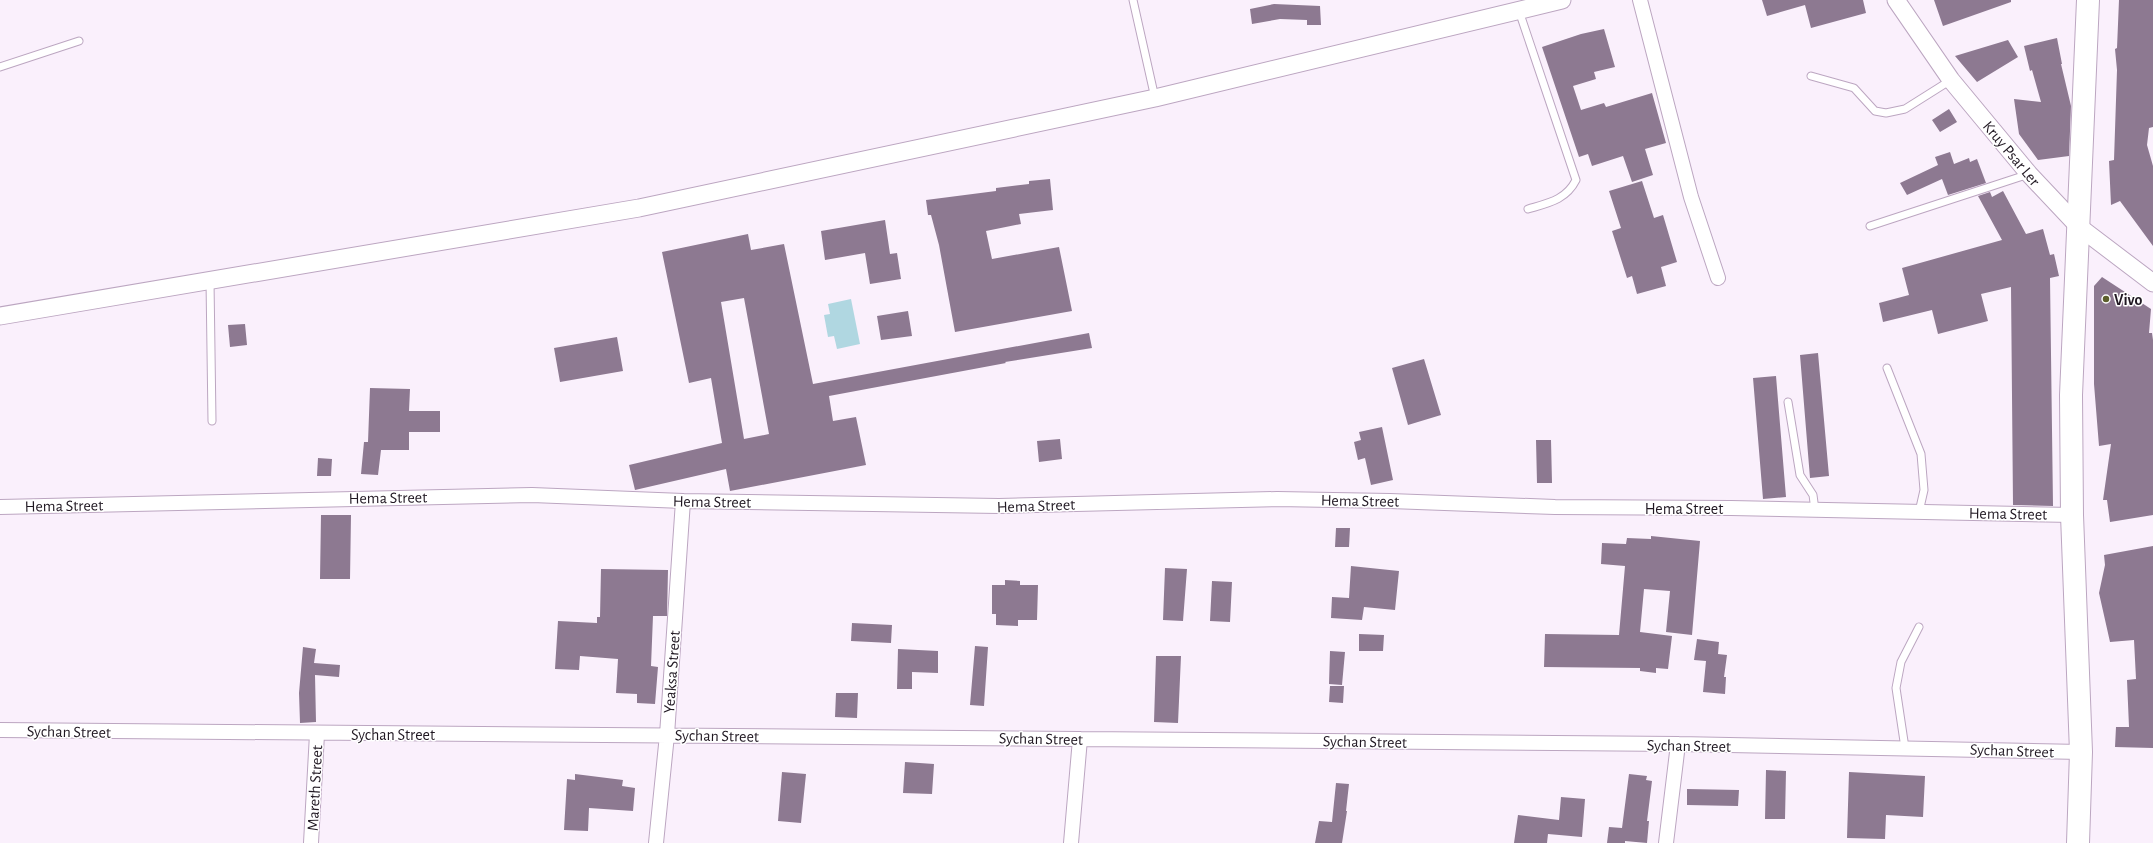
<svg xmlns="http://www.w3.org/2000/svg" width="2153" height="843" font-family="'Alegreya Sans',sans-serif">
<style>
.water{fill:#b0d7e1}
.building{fill:#8d7991;fill-rule:evenodd}
.lines{fill:none;stroke-linecap:round;stroke-linejoin:round}
.service-casing{stroke:#bca6c1;stroke-width:9}
.minor-casing{stroke:#bca6c1;stroke-width:16}
.tertiary-casing{stroke:#bca6c1;stroke-width:19}
.trunk-casing{stroke:#bca6c1;stroke-width:24}
.service{stroke:#fff;stroke-width:7}
.minor{stroke:#fff;stroke-width:14}
.tertiary{stroke:#fff;stroke-width:17}
.trunk{stroke:#fff;stroke-width:22}
.poi-dot{fill:#5c5f2c;stroke:#fff;stroke-width:1.5}
.labels{text-anchor:middle;stroke-width:3;stroke-linejoin:round;paint-order:stroke}
.street-label{font-size:16px;fill:#201822;stroke:#fff}
.poi-label{font-size:16px;font-weight:bold;fill:#201822;stroke:#fff;text-anchor:start}
</style>
<rect width="100%" height="100%" fill="#faf0fc"/>
<!-- water -->
<path class="water" d="M851,299l9,45 -23,5 -3,-13 -6,1 -4,-22 6,-1 -2,-10z"/>
<!-- building -->
<path class="building" d="M1762,0h101l3,13 -55,15 -6,-23 -38,11z
M1934,0h77v2l-68,24z
M2119,0h34v127l-4,1 -2,17 6,21v80l-33,-45 -9,4 -2,-44 5,-1 3,-90 -2,-21 2,-1z
M1274,4l46,2 1,19h-14v-5l-27,-1 -28,5 -2,-15z
M1604,29l11,38 -21,5 2,7 -23,7 8,24 23,-7 2,4 46,-14 14,50 -21,6 8,26 -21,7 -9,-26 -31,10 -4,-12 -9,3 -37,-110 39,-13z
M2057,38l5,26h-1l10,42 -2,50 -31,4 -19,-26 -5,-35 27,3 -9,-32 -2,1 -6,-25z
M2008,40l10,17 -41,25 -22,-26z
M1949,109l8,13 -17,10 -8,-12z
M1950,152l4,12 15,-6 1,4 7,-3 9,24 -38,12 -6,-16 -35,16 -7,-12 38,-18 -3,-8z
M1050,179l3,31 -34,4 2,10 -35,7 6,28 67,-12 13,64 -117,21 -16,-87 -8,-30h-3l-2,-15 70,-9v-3l33,-4v-3z
M1642,181l12,37 9,-3 14,47 -16,5 5,19 -29,8 -5,-18 -5,2 -15,-47 9,-3 -12,-37z
M2003,191l23,43 17,-5 7,26 4,-1 5,22 -9,2 3,228 -40,-1 -2,-218 -30,7 7,27 -50,13 -6,-24 -49,12 -4,-19 30,-8 -7,-27 100,-28 -24,-44 12,-4 2,5z
M885,220l5,34 7,-1 4,26 -31,5 -5,-31 -40,7 -4,-29z
M748,234l3,16 33,-6 29,140 276,-51 3,15 -87,14 1,1 -177,33 4,25 23,-4 10,48 -136,26 -4,-22 -91,21 -6,-25 93,-22 -11,-65 -22,5 -27,-131zM744,298l25,136 -25,5 -23,-137z
M2102,277l49,32 -2,24h3l1,7v175l-43,7 -3,-22h-4l8,-56 -12,2 -5,-62v-98z
M908,311l4,25 -31,4 -4,-24z
M245,324l2,21 -17,2 -2,-22z
M617,337l6,34 -63,11 -6,-34z
M1818,353l11,123 -19,2 -10,-123z
M1424,359l17,56 -33,10 -16,-57z
M1776,376l10,121 -23,2 -10,-121z
M370,388l40,1 -1,22h31v21h-31v18h-28l-3,25 -17,-1 3,-32h4z
M1382,427l11,53 -22,5 -6,-27 -7,2 -4,-18 7,-2 -2,-8z
M1060,439l2,20 -23,3 -2,-21z
M1536,440h15l1,43h-15z
M318,458l14,1 -1,17h-14z
M321,515h30l-1,64h-30z
M1336,528h14l-1,19h-14z
M1651,536l49,5 -8,94 -26,-3 4,-41 -26,-2 -4,43 32,4 -4,33 -12,-1v5l-16,-2v-3l-96,-1 1,-33 74,1 6,-69 -24,-2 1,-21 24,1 1,-6 24,1z
M2153,546v202l-38,-1 1,-20h13l-2,-47 9,-1 -2,-39 -24,2 -11,-49 6,-28 -1,-10z
M1351,566l48,5 -4,39 -31,-3 -2,13 -31,-2 1,-21 17,1z
M1165,568l22,1 -4,52 -20,-1z
M601,569l67,1 -1,46h-14l-2,50 7,1 -3,37 -18,-1v-9l-21,-1 2,-34 -38,-3 -1,14 -24,-1 3,-48 39,2v-6h3z
M1005,580l15,1v4h18l-1,35h-19v6l-22,-1v-11h-4v-29h13z
M1212,581l20,1 -2,40 -20,-1z
M852,623l40,2 -1,18 -40,-2z
M1359,634l25,1 -1,16h-24z
M1697,639l22,3 -1,12 9,1 -3,22h2l-1,17 -22,-2 3,-31 -12,-1z
M975,646l13,1 -4,59 -14,-1z
M303,647l13,2 -2,14 26,2 -1,12 -24,-2 1,47 -16,1 -1,-30z
M898,649l40,2v22l-26,-1v17h-15z
M1330,651l15,1 -3,33 -13,-1z
M1156,656h25l-3,67 -24,-1z
M1330,686h14l-1,17 -14,-1z
M836,693h22l-1,25 -22,-1z
M905,762l29,2 -2,30 -29,-1z
M1766,770l20,1 -1,48h-20z
M782,772l24,2 -5,49 -23,-2z
M1849,772l76,4 -2,41 -37,-2 -1,24 -38,-1z
M575,774l48,6 -1,6 13,2 -2,23 -44,-3 -1,23 -24,-1 3,-51 8,1z
M1629,774l18,2 -1,4 6,1 -5,40h2l-2,22 -22,-2v2h-18l2,-16 13,1z
M1336,783l13,1 -3,27h1l-5,32h-27l4,-22 13,1z
M1687,789l52,1 -1,16 -51,-1z
M1561,797l24,2 -3,38 -34,-3 -1,9h-33l4,-28 41,5z"/>
<g class="lines">
<!-- service casing -->
<g class="service-casing">
<path id="service" d="M1133,0l22,98
M1519,11l57,169c-10,20 -28,23 -48,29
M0,67l79,-26
M1811,76l43,12 21,23 11,2 19,-4 46,-29
M1870,226l159,-52
M210,281l2,140
M1887,368l34,86 3,36 -5,22
M1788,402l12,73 13,20 2,15
M1905,748l-9,-60 5,-26 18,-35"/>
</g>
<!-- minor casing -->
<g class="minor-casing">
<path id="minor" d="M1640,0l51,197 27,81
M0,507l532,-12 151,6 316,5 278,-7 113,2 165,6 176,1 341,7
M0,730l1678,14 403,8
M311,843l6,-109
M656,843l11,-108 16,-234
M1071,843l9,-104
M1666,843l12,-99"/>
</g>
<!-- tertiary casing -->
<g class="tertiary-casing">
<path id="tertiary" d="M1896,0l55,80 78,94 49,52 75,57
M0,316l639,-108 516,-110 407,-98"/>
</g>
<!-- trunk casing -->
<g class="trunk-casing">
<path id="trunk" d="M2078,843l3,-91 -9,-237 -1,-120 17,-395"/>
</g>
<!-- service -->
<use href="#service" class="service"/>
<!-- minor -->
<use href="#minor" class="minor"/>
<!-- tertiary -->
<use href="#tertiary" class="tertiary"/>
<!-- trunk -->
<use href="#trunk" class="trunk"/>
</g>
<!-- markers -->
<circle class="poi-dot" cx="2106" cy="299" r="4"/>
<g class="labels">
<!-- street labels -->
<g class="street-label">
<text transform="translate(2012 153) rotate(50)" y="6">Kruy Psar Ler</text>
<text transform="translate(388 497) rotate(-1)" y="6">Hema Street</text>
<text transform="translate(1360 500) rotate(1)" y="6">Hema Street</text>
<text transform="translate(712 501) rotate(1)" y="6">Hema Street</text>
<text transform="translate(64 505) rotate(-1)" y="6">Hema Street</text>
<text transform="translate(1036 505) rotate(-2)" y="6">Hema Street</text>
<text x="1684" y="514">Hema Street</text>
<text transform="translate(2008 513) rotate(1)" y="6">Hema Street</text>
<text transform="translate(671 672) rotate(-86)" y="6">Yeaksa Street</text>
<text transform="translate(69 731) rotate(1)" y="6">Sychan Street</text>
<text x="393" y="740">Sychan Street</text>
<text transform="translate(717 735) rotate(1)" y="6">Sychan Street</text>
<text transform="translate(1041 738) rotate(1)" y="6">Sychan Street</text>
<text transform="translate(1365 741) rotate(1)" y="6">Sychan Street</text>
<text transform="translate(1689 745) rotate(1)" y="6">Sychan Street</text>
<text transform="translate(2012 750) rotate(2)" y="6">Sychan Street</text>
<text transform="translate(314 788) rotate(-87)" y="6">Mareth Street</text>
</g>
<!-- poi labels -->
<g class="poi-label">
<text x="2114" y="305">Vivo</text>
</g>
</g>
</svg>
